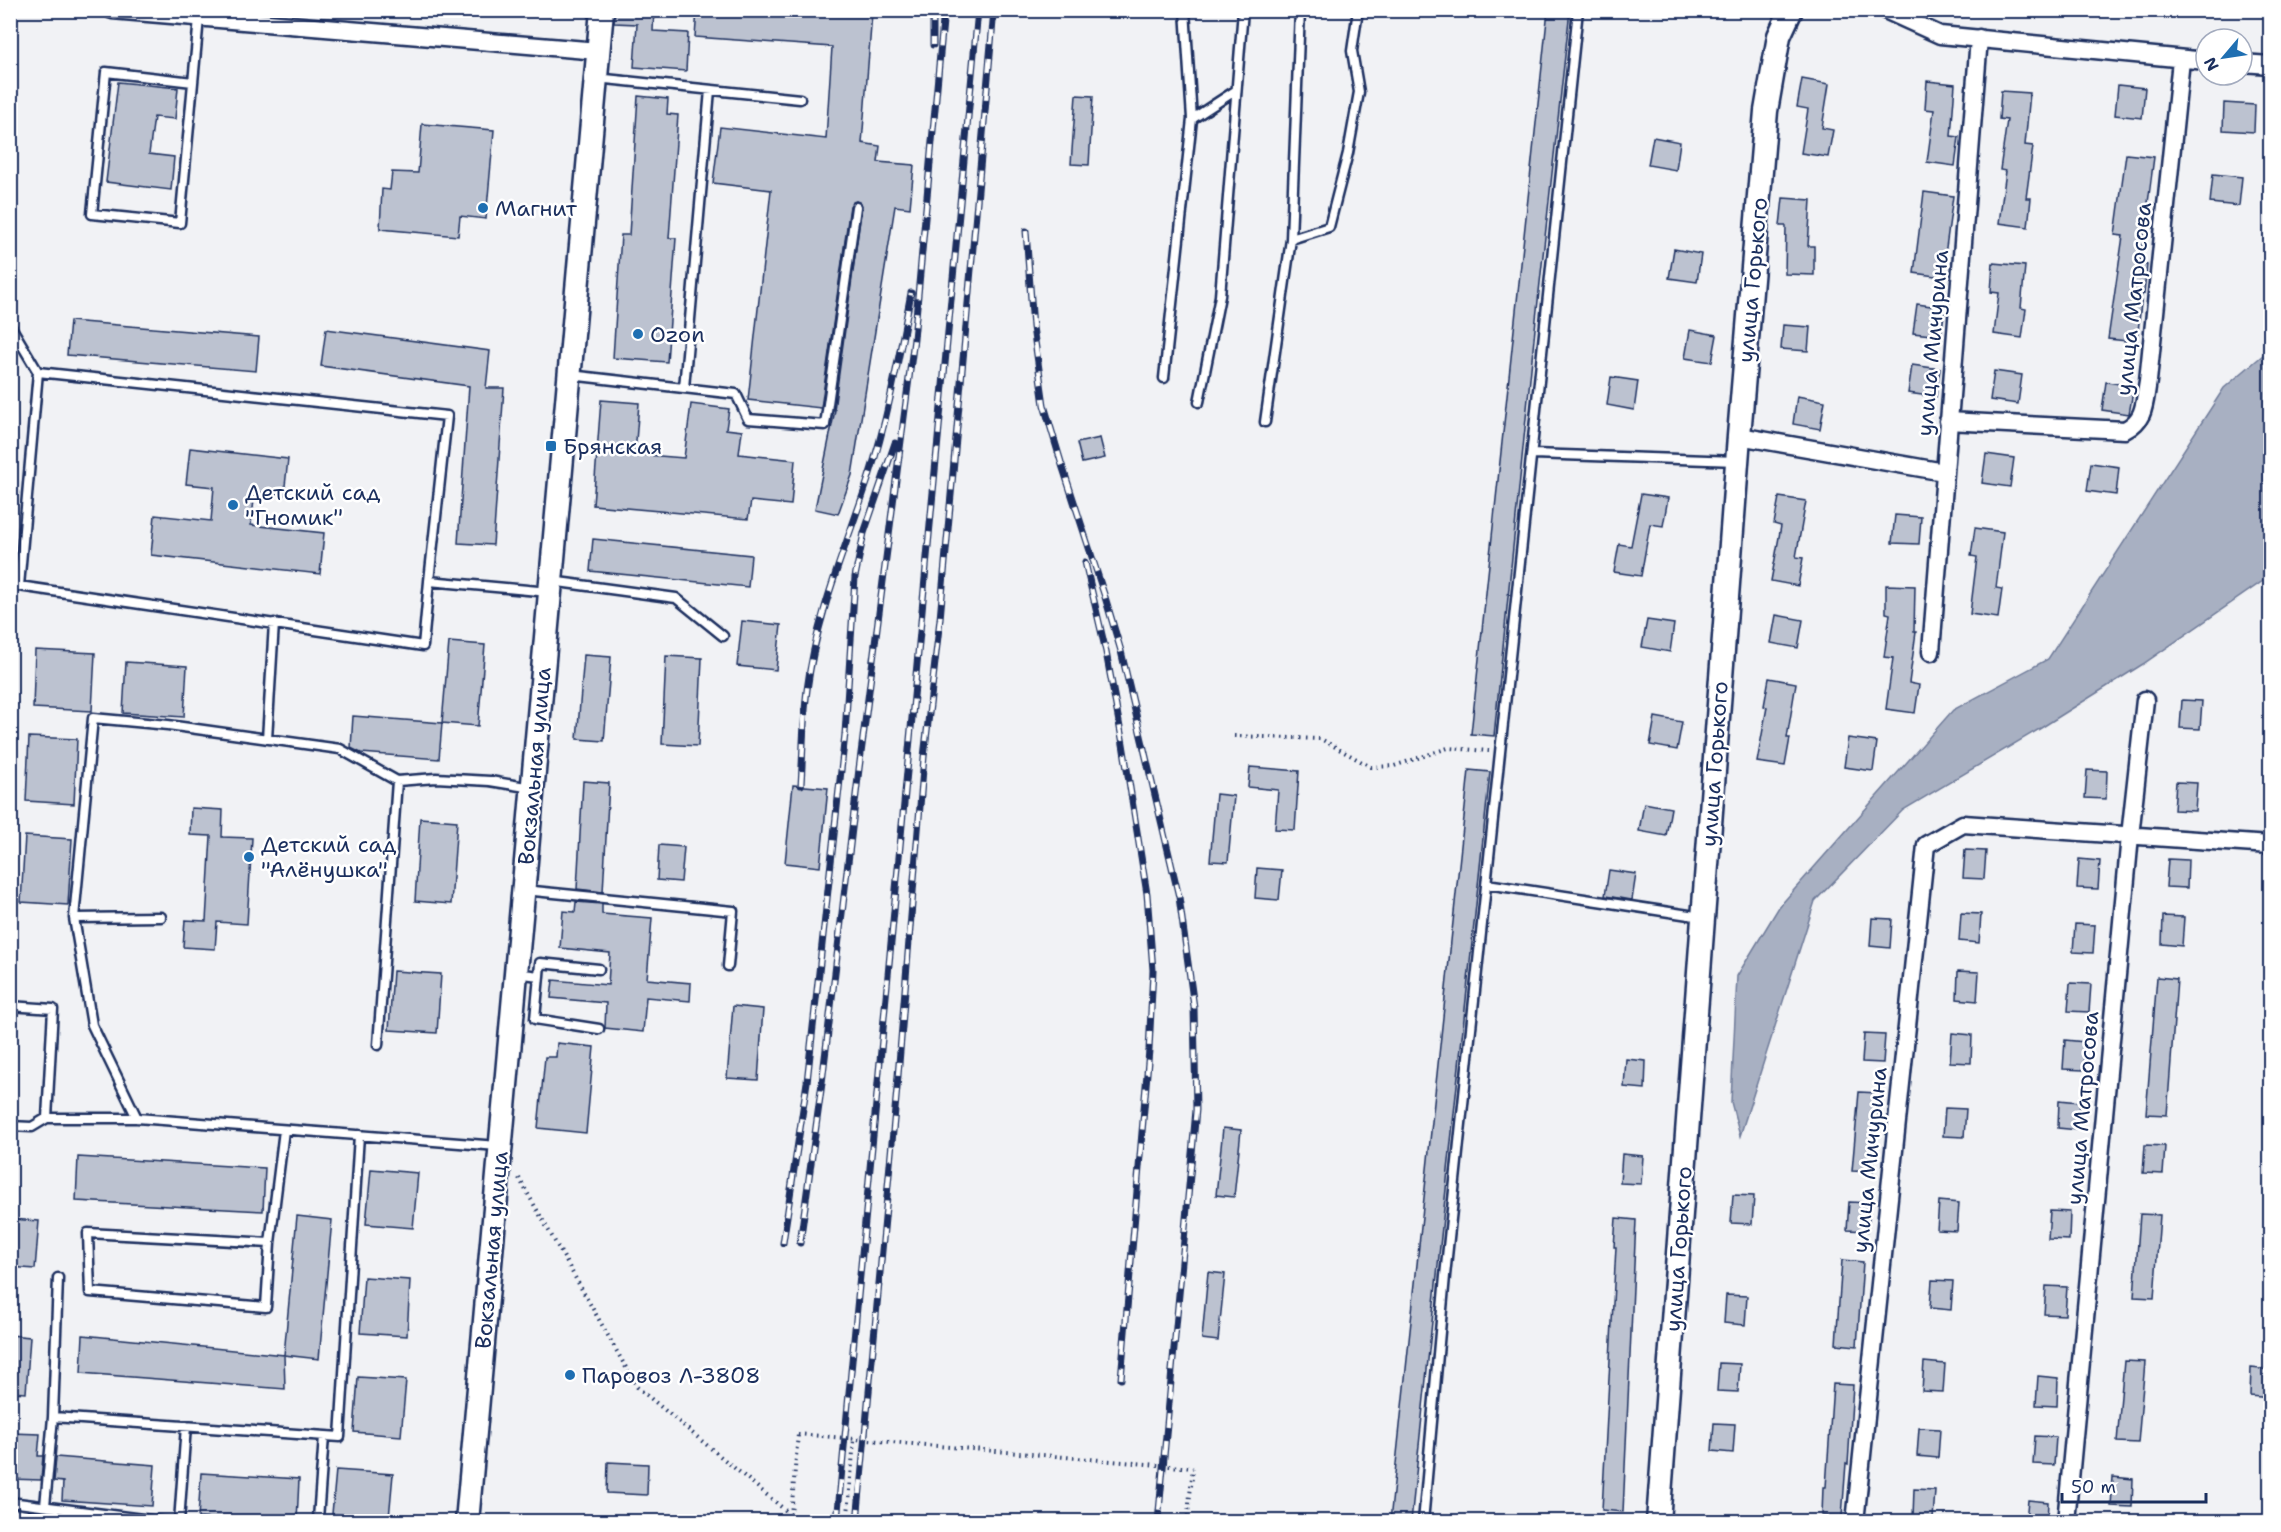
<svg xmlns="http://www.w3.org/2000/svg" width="2281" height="1532" font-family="'Shantell Sans',sans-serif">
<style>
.water{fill:#a8b0c2;stroke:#707c9a;stroke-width:1.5}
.building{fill:#bcc2d0;stroke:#1b2f5e;stroke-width:1.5}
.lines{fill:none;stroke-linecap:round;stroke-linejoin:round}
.lane-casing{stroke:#1b2f5e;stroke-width:13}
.street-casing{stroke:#1b2f5e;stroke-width:21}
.secondary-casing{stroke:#1b2f5e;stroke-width:27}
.path{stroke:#1b2f5e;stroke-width:4;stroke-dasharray:1.5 4.5;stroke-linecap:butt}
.lane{stroke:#fff;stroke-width:8}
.street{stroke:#fff;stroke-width:16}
.secondary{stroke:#fff;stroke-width:22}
.rail-casing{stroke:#1b2f5e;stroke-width:7}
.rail{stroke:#fff;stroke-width:4.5;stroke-dasharray:14;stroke-linecap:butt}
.path-bridge{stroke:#1b2f5e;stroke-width:4;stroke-dasharray:1.5 4.5;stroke-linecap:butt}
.poi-dot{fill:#1f6fb2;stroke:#fff;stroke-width:2}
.labels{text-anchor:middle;stroke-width:5;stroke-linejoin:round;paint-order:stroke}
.poi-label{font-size:22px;fill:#1b2f5e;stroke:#fff;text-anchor:start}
.street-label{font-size:22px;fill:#1b2f5e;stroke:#fff}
</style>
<rect width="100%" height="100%" fill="#f1f2f5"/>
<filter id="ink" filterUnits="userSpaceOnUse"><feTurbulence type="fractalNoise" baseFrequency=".0167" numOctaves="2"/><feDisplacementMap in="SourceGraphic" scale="12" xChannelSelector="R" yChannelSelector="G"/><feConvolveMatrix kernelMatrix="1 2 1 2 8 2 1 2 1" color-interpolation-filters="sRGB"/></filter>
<g filter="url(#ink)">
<!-- water -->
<path class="water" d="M2270,349v227l-127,88 -102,64 -138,82 -88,91 -75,235 -9,-34 6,-126 42,-69 174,-197 95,-51 176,-271z"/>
<!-- building -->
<path class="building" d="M615,10h39l-1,21 35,2 -2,38 -52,-4 3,-43 -23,-1z
M697,10h147l28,3 -10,130 18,3 -2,16 36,3 -4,43 -15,-2 -43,269 -14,39 -23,-5 20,-99h-1l28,-205 -6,-4 -6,5 -29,202 -73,-8 23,-210 -58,-7 7,-56 106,12 6,-92 -137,-10z
M1548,10h22l-34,309 -42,417 -23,-2z
M1802,79l27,5 -7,44 11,2 -5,27 -27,-4 7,-44 -11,-2z
M1927,81l28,3 -4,52 8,1 -4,29 -28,-4 7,-52 -9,-1z
M118,82l60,6 -3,31 -21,-2 -5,37 25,3 -3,33 -65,-8z
M2118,85l27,3 -3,30 -27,-3z
M2001,91l29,2 -5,52 8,1 -7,52h5l-3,29 -29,-4 7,-52 -6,-1 7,-50 -8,-1z
M1076,95l17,1 -4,69 -18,-1z
M638,96l30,3 -1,15 11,1 -9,123h7l-9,124 -54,-4 8,-123h8z
M2224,103l31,2 -1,27 -31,-2z
M422,124l72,6 -8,89 -26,-3 -2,20 -78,-7 2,-40 8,1 2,-18 26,1z
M1653,137l27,5 -4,28 -28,-5z
M2126,154l28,3 -14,107 7,1 -3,29 -2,-1 -5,49 -29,-3 15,-103 -8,-1z
M2213,174l29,3 -3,29 -29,-3z
M1924,192l29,4 -11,81 -28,-4z
M1783,198l28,2 -3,46h6v29l-29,-1 1,-48h-6z
M1674,249l27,5 -4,28 -28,-4z
M1993,263l32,3 -4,42 5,1 -4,29 -28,-4 5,-41 -8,-1z
M1917,304l28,4 -4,28 -28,-3z
M70,321l189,16 -3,34 -189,-16z
M1783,325l27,2 -2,24 -27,-2z
M326,329l164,22 -4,37h18l-11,157 -35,-2 11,-157 -148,-20z
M1690,330l27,5 -5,27 -27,-4z
M1912,365l28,4 -4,28 -28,-4z
M1994,371l28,4 -4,29 -28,-4z
M1611,377l27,4 -4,29 -27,-5z
M2106,382l28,4 -5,28 -27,-4z
M1797,396l28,5 -5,28 -27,-5z
M601,400l38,3 -4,51 49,4 7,-54 38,5 -3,20 16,2 -3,23 56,6 -4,45 -40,-4 -3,18 -155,-14z
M1100,438l5,20 -23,5 -5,-20z
M190,448l98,11 -4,36 -29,-3 -4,33 73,8 -4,41 -169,-19 4,-40 56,6 3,-34 -28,-3z
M1986,454l28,4 -4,29 -28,-4z
M2091,463l28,4 -3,28 -29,-4z
M1641,494l27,4 -5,28 -13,-2 -9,52 -27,-4 5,-28 12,2z
M1779,497l27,4 -10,56 7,1 -5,28 -27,-5 10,-55 -7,-2z
M1895,515l26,2 -2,27 -27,-1z
M1975,528l28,4 -7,56 6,1 -4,29 -28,-4 7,-57 -6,-1z
M593,539l158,16 -3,32 -158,-16z
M1886,585l29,1 -1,46h2l-7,51 10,2 -4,28 -29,-4 7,-51 -9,-1 6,-43 -4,-1z
M1776,615l27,5 -5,28 -27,-5z
M1647,620l27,4 -4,28 -28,-5z
M742,621l39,4 -5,45 -39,-4z
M449,642l36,3 -7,81 -36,-3z
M35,650l60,3 -3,58 -59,-3z
M584,655l27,2 -7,84 -27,-2z
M666,656l36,2 -4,88 -36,-2z
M126,662l61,4 -3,51 -61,-4z
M1769,678l27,5 -9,55h3l-5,28 -28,-4 10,-55 -3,-1z
M2182,700l20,1 -2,28 -20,-1z
M353,716l89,7 -3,36 -78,-6 -10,-5z
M1655,717l27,5 -5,28 -27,-5z
M29,737l48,2 -3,65 -48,-3z
M1848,738l29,4 -4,29 -29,-4z
M1250,767l49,4 -4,59 -20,-1 3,-39 -30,-3z
M1469,770l21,2 -79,749h-21z
M2087,770l20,1 -1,28 -21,-1z
M583,781l26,2 -6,109 -26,-3z
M2176,782l21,1 -2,28 -21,-1z
M793,785l35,3 -8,79 -35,-4z
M1216,794l18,2 -6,66 -18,-1z
M1644,803l27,5 -5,28 -27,-5z
M191,808l32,2 -1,27 30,1 -5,86 -30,-2 -2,27 -32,-2 2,-27 21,1 5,-85 -21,-1z
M420,818l37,3 -6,83 -36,-3z
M25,836l47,3 -4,66 -47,-3z
M659,845l25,2 -3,35 -24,-2z
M1965,850l21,1 -2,28 -21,-1z
M2079,859l21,2 -2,28 -21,-1z
M2168,859l20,1 -1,28 -21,-1z
M1257,868l25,2 -3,30 -24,-2z
M1609,870l27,4 -4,26 -27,-4z
M576,902l26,2v10l50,4 -5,61 44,4 -1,18 -44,-4 -3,35 -38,-4 1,-25 -55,-5 2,-18 55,5 2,-32 -50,-5 3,-37 12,1z
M1961,913l20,1 -2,29 -20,-2z
M2163,916l21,1 -2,29 -20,-2z
M1872,918l20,1 -2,29 -20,-2z
M2075,924l20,1 -2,28 -20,-1z
M393,971l48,3 -4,59 -48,-3z
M1958,971l21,1 -2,29 -20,-2z
M2157,977l20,2 -10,136 -21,-1z
M2070,983l21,1 -2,28 -21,-1z
M733,1006l30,3 -5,71 -31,-2z
M1952,1033l20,2 -1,28 -21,-1z
M1864,1034l21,1 -2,28 -21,-1z
M2065,1040l20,2 -2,28 -20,-1z
M557,1043l37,4 -8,86 -48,-5 7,-71h11z
M1626,1059l20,2 -1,28 -21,-2z
M1859,1092l20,1 -1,28h-3l-2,51 -21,-1z
M2059,1100l21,2 -2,28 -20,-2z
M1945,1108l21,1 -2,28 -21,-1z
M1223,1128l18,2 -7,67 -18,-2z
M2145,1145l20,1 -2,28 -20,-1z
M1622,1154l21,2 -2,28 -21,-1z
M78,1157l187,11 -2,43 -187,-10z
M371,1169l47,4 -5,55 -47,-4z
M1733,1195l21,1 -2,28 -21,-1z
M1939,1201l20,2 -2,28 -20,-1z
M1849,1202l21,1 -2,28 -21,-1z
M2050,1211l20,1 -1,28 -21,-1z
M2140,1214l20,1 -6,83 -20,-1z
M297,1216l35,4 -13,139 -35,-4z
M1616,1218l20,2 -13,292 -21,-2 14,-263h-2z
M10,1219l29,2 -4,48 -25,-2z
M1842,1260l21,2 -6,84 -21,-2z
M1208,1272l17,2 -7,67 -16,-2z
M364,1277l46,3 -3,56 -47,-3z
M1932,1280l21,1 -2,29 -21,-2z
M2046,1286l21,1 -2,28 -21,-1z
M1726,1295l21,1 -2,29 -21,-2z
M10,1335l20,2 -4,56 -16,-1z
M83,1335l201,20 1,34 -204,-16z
M2124,1361l21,1 -7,81 -21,-1z
M1924,1362l21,2 -2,28 -21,-1z
M1719,1363l21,1 -2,28 -21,-1z
M2251,1368l20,2v28l-21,-2z
M2038,1376l20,2 -1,28 -21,-1z
M358,1377l48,3 -5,56 -47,-4z
M1833,1384l20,1 -5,79 -2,-1 -4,54 -20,-2 1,-28h3z
M1714,1423l21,1 -2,29 -21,-2z
M1919,1428l21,1 -2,29 -21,-2z
M10,1433l30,1 -2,22h5l-2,24 -31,-1z
M2035,1436l21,1 -2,28 -21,-1z
M56,1457l99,8 -3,41 -90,-6 1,-18 -9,-1z
M608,1462l40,2 -1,31 -40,-2z
M336,1470l57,4 -4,44 -57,-4z
M201,1473l98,6 -2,42h-52l-47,-3z
M2113,1477l20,2 -1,28 -21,-1z
M1914,1489l21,1 -2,29 -20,-2z
M2028,1500l20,2 -1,19h-21z"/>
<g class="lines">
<!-- lane casing -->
<g class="lane-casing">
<path id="lane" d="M596,78l204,21
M193,82l-87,-10 -14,142 88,9 19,-205
M1192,119l43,-28
M1291,239l9,-229
M10,325l28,47
M570,375l166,19 12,25 77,6 31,-218
M1164,378l28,-259 -7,-109
M684,388l26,-298
M1199,402l21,-106 23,-286
M1265,422l26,-183 38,-12 19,-74 11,-61 -7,-41 6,-41
M1533,454l204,7
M429,581l-6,65 -404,-60 19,-214 409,44 -18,165 120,11
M551,581l125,17 47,38
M267,739l7,-116
M1487,884l215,33
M524,890l209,21 -5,55
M74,918l87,-1
M516,973l23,3 -4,43 64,10
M539,976l1,-13 59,6
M10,1006l43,3 -6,109
M378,1045l19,-264
M137,1118l-45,-93 -18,-107 19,-200 75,7 172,24 57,32 39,-3 54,3 42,7
M10,1126l22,1 15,-9h90l361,28
M270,1243l-182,-10 2,59 176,15 4,-64 14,-113
M53,1417l5,-139
M10,1502l156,20
M45,1506l8,-89 287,20 19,-302
M179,1522l7,-96
M315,1522l3,-3 6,-83
M1423,1522l22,-246 133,-1266"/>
</g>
<!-- street casing -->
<g class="street-casing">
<path id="street" d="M112,10l486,41
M1885,10l55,25 266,26
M2242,63l28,2
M1948,421l177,9c21,-11 19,-27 23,-49l33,-321
M1739,436l205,36
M1931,652l48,-614
M1855,1522l71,-677 37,-21 307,21
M2066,1522l64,-686 15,-136"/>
</g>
<!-- secondary casing -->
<g class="secondary-casing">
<path id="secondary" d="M467,1522l135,-1512
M1658,1522l81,-1086 27,-325 13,-75 12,-26"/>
</g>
<!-- path -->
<path class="path" d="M1234,736l87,3 50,28 23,-1 54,-18 41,3
M519,1178l118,209 154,128
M791,1515l7,-81
M848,1515l6,-76
M1187,1522l6,-54"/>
<!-- lane -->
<use href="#lane" class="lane"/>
<!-- street -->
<use href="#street" class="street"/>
<!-- secondary -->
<use href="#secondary" class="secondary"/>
<!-- rail casing -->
<g class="rail-casing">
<path id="rail" d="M933,10v35
M1026,231l7,96 11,78 17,57 44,135 16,54 58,246 15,110 2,103 -38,412
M1085,562l21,90 17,92 24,150 6,76 -4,80 -28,329
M801,785c2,-31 2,-64 6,-95 9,-73 38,-141 61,-210 20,-61 31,-124 43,-187
M783,1243l24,-161 38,-348 10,-157 9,-44 31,-90
M800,1243l22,-160 37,-314 55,-430 30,-329
M837,1522l141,-1512
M857,1522l40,-434 27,-331 16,-138 54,-609"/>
</g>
<!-- rail -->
<use href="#rail" class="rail"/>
<!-- path-bridge -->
<path class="path-bridge" d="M798,1434l395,34"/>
</g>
</g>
<!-- markers -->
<g class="poi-dot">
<circle cx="483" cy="208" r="6"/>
<circle cx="638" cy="334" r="6"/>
<rect x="545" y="440" width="12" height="12" rx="3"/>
<circle cx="233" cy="505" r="6"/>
<circle cx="249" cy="857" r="6"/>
<circle cx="570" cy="1375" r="6"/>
</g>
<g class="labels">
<!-- poi labels -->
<g class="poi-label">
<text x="495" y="216">Магнит</text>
<text x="650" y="342">Ozon</text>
<text x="563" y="454">Брянская</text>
<text x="245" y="500">Детский сад<tspan x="245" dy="25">"Гномик"</tspan></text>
<text x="261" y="852">Детский сад<tspan x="261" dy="25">"Алёнушка"</tspan></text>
<text x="582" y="1383">Паровоз Л-3808</text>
</g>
<!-- street labels -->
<g class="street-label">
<text transform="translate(1752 280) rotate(-85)" y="8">улица Горького</text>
<text transform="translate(2133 299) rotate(-84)" y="8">улица Матросова</text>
<text transform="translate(1932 343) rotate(-85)" y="8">улица Мичурина</text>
<text transform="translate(1714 764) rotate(-86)" y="8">улица Горького</text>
<text transform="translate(534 766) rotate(-85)" y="8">Вокзальная улица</text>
<text transform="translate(2082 1108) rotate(-85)" y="8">улица Матросова</text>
<text transform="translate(1869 1160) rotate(-84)" y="8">улица Мичурина</text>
<text transform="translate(1678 1249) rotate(-86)" y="8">улица Горького</text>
<text transform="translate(491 1250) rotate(-85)" y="8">Вокзальная улица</text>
</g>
</g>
<!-- margin -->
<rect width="2281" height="1532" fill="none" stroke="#fff" stroke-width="36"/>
<rect x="18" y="18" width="2245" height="1496" fill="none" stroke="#1b2f5e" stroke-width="2" filter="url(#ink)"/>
<!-- north arrow -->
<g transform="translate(2224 57) rotate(241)"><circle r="28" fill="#ffffff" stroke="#a4acbf" stroke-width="1.5"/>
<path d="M0-4.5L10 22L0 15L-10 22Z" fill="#1f6fb2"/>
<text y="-9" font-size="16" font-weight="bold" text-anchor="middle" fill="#1b2f5e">N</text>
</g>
<!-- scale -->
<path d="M2062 1493v9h144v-9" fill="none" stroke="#1b2f5e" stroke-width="3"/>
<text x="2071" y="1493" font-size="18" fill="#1b2f5e" stroke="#ffffff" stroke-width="4.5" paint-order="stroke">50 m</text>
</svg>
